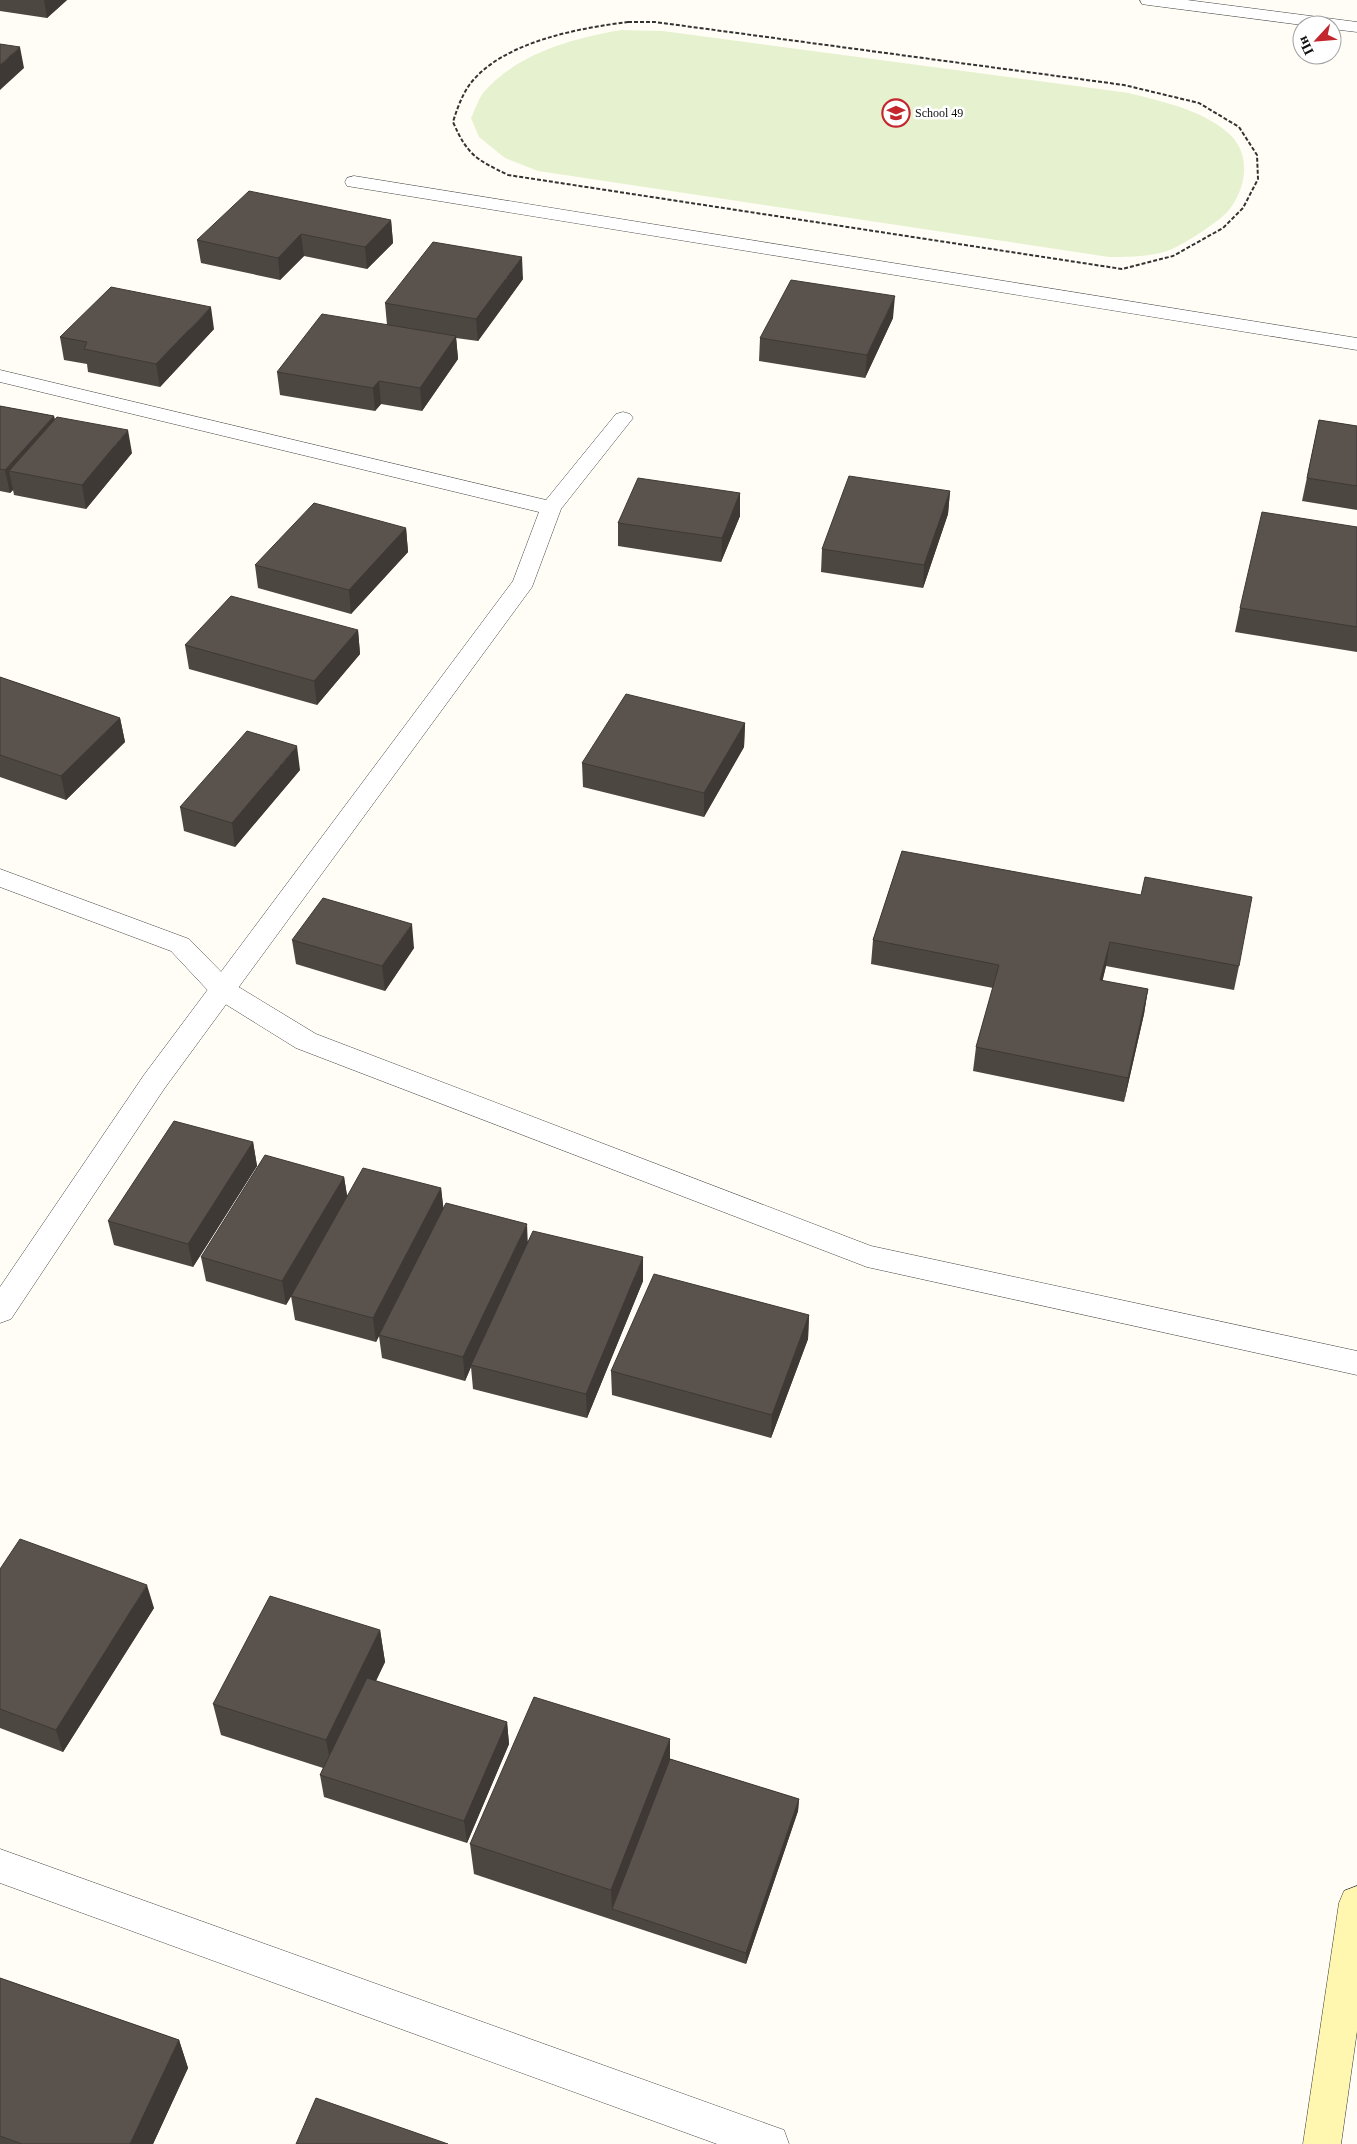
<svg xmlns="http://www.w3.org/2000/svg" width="1357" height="2144" font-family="Georgia,serif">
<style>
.pitch{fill:#e6f2cf}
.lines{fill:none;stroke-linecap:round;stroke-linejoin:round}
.service-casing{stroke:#444;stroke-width:1}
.minor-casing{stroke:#444;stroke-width:1}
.secondary-casing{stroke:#333;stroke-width:1}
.path{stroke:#333;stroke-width:2;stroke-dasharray:4 2;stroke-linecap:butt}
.service{fill:#fff;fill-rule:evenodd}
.minor{fill:#fff;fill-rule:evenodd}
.secondary{fill:#fff6b0;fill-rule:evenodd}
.wall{fill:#4d4742}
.shaded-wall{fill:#3f3936}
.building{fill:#5a524d;stroke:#3f3936}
.labels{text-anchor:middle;stroke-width:5;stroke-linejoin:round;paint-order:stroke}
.far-poi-label{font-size:12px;fill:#111;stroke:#fff;text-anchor:start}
</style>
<rect width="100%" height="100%" fill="#fffdf5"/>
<!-- pitch -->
<path class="pitch" d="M621,30l42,1 466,62c34,9 71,16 98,39 25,20 20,55 2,78 -9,11 -43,33 -57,39 -19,8 -43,8 -63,8l-571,-86 -33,-13 -26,-21 -8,-19c4,-8 7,-18 12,-25 35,-40 88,-54 138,-63z"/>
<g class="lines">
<!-- service casing -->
<g class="service-casing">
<path id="service" d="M1140,0h47l170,22v10l-25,-3v-4h-30l-154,-20 -6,-1z
M354,176l1003,162v12l-1010,-164 -2,-4 2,-4z
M0,370l546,130 70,-86 7,-2 7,2 3,4 -72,91 -29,78 -368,502 -153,230 -11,4v-36l144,-212 369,-494 26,-69 -539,-130z
M0,1849l770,276 14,5 5,14h-72l-717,-261z"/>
</g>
<!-- minor casing -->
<g class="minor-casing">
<path id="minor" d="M0,869l189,70 43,44 84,51 555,212 486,105v24l-490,-108 -571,-219 -82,-51 -43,-46 -171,-64z"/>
</g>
<!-- secondary casing -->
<g class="secondary-casing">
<path id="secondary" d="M1357,1886v145l-16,113h-38l36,-241 5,-12z"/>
</g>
<!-- path -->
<path class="path" d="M628,22h27l469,63 75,18 40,24 18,28 1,24 -15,29 -20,20 -50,28 -51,13 -614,-94c-32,-16 -40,-19 -55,-53 4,-13 9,-27 17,-38 32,-42 109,-56 158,-62z"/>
<!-- service -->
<use href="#service" class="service"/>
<!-- minor -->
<use href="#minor" class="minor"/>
<!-- secondary -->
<use href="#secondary" class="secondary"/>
</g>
<!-- wall -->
<path class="wall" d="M0,0h67l-20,18 -47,-7z
M391,220l2,23 -26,26 -63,-13 -24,24 -79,-17 -4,-23z
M523,279l-45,62 -22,-3 2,21 -36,52 -41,-7 -6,7 -95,-16 -3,-23 110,-47 -2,-22z
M893,318l-28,60 -106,-17 1,-23z
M214,329l-54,58 -72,-15 -1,-8 -23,-4 -4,-23z
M0,406l54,10 1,4 77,33 -46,56 -72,-14 -1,-5 -3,3 -10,-2z
M1319,420l38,6v84l-55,-9z
M950,491l-2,23 -25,74 -102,-16 1,-23z
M740,493v23l-19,46 -103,-16v-23z
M1357,527v125l-122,-20 5,-24z
M406,528l2,24 -57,62 -93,-26 -3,-23z
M358,630l2,24 -43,51 -128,-36 -4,-24z
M0,677l120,41 5,24 -59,58 -66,-23z
M745,723l-1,24 -40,70 -121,-30 -1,-24z
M300,770l-65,77 -51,-16 -4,-24z
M902,851l337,115 -5,24 -128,-24 -4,15 46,8 -4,25 -20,88 -151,-31 3,-24 17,-59 -122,-24 2,-24z
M292,940l122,8 -29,43 -89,-27z
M253,1142l4,24 -64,101 -79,-22 -6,-24z
M344,1177l3,19 94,-8 2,20 85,33 115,40 -56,137 -114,-29 -2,-22 -6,14 -83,-23 -3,-22 -3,6 -81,-22 -4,-24 -5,9 -80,-24 -5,-24z
M809,1315l-1,24 -37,99 -159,-43 -1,-24z
M0,1569l154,39 -91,144 -63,-24z
M380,1630l5,32 -9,19 131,41 2,22 -42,99 -143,-46 -4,-22 3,-7 -102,-33 -8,-31z
M670,1739v20l129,40 -1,12 -52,153 -272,-90 -4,-30z
M0,1978l179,62 9,28 -35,76h-153z"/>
<!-- shaded-wall -->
<path class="shaded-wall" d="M44,0h23l-20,18z
M20,47l4,21 -24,22v-25z
M391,220l2,23 -26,26 -2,-22z
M301,234l3,22 -24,24 -2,-22z
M522,257l1,22 -45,62 -2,-22z
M895,296l-2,22 -28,60 2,-23z
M211,307l3,22 -54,58 -4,-23z
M456,336l2,23 -36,52 -2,-23z
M379,381l2,23 -6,7 -2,-23z
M54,416l4,23 -49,32 4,19 -3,3 -5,-23z
M128,430l4,23 -46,56 -4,-24z
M950,491l-2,23 -25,74 1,-23z
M740,493v23l-19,46 1,-24z
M406,528l2,24 -57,62 -2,-24z
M358,630l2,24 -43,51 -3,-24z
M120,718l5,24 -59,58 -5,-24z
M745,723l-1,24 -40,70v-24z
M297,746l3,24 -65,77 -3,-24z
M412,924l2,24 -29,43 -3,-25z
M1110,942l-4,24 -9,39 3,-25z
M1148,989l-4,25 -20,88 4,-24z
M253,1142l4,24 -64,101 -5,-23z
M344,1177l4,24 -62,104 -4,-24z
M441,1188l3,24 -65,123v1l-3,6 -3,-24z
M527,1224l1,24 -57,117v2l-6,14 -2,-24z
M643,1257v24l-56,137 -1,-24z
M809,1315l-1,24 -37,99 1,-23z
M147,1585l7,23 -91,144 -7,-22z
M380,1630l5,32 -53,109 -6,-31z
M507,1722l2,22 -42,99 -3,-22z
M670,1739v31l-58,139 -1,-19z
M799,1799l-1,12 -52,153v-11z
M179,2040l9,28 -35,76h-23z"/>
<!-- building -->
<path class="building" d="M0,44l20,3 -20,18z
M249,191l142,29 -26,27 -64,-13 -23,24 -81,-18z
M433,242l89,15 -46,62 -91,-16z
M791,280l104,16 -28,59 -107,-17z
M111,287l100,20 -55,57 -72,-15 3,-7 -27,-5z
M322,314l134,22 -36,52 -41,-7 -6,7 -96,-16z
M0,406l54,10 -49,54 -5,-1z
M57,417l71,13 -46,55 -73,-14z
M1319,420l38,6v60l-50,-8z
M849,476l101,15 -26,74 -102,-16z
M638,478l102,15 -18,45 -104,-15z
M314,503l92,25 -57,62 -94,-25z
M1262,512l95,15v100l-117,-19z
M231,596l127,34 -44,51 -129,-36z
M0,677l120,41 -59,58 -61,-21z
M626,694l119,29 -41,70 -122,-30z
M247,731l50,15 -65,77 -52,-16z
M902,851l239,44 4,-18 107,20 -13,69 -129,-24 -10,38 48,9 -20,89 -152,-31 23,-82 -126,-25z
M323,898l89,26 -30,42 -90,-26z
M174,1121l79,21 -65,102 -80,-23z
M265,1155l79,22 -62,104 -81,-24z
M363,1168l78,20 -68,130 -82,-22z
M446,1203l81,21 -64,133 -84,-22z
M533,1231l110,26 -57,137 -115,-29z
M654,1274l155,41 -37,100 -161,-44z
M20,1539l127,46 -91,145 -56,-21v-140z
M270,1596l110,34 -54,110 -113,-36z
M367,1678l140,44 -43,99 -144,-46z
M534,1697l136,42 -59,151 -141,-46z
M670,1759l129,40 -53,154 -134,-44z
M0,1978l179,62 -49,104h-108l-22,-8z
M316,2098l132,46h-152z"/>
<!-- icons -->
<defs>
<g id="school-ring" transform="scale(1.4375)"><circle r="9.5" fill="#fff" stroke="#c4262e" stroke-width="1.5"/><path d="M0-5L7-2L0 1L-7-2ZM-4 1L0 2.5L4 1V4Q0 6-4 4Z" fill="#c4262e"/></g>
</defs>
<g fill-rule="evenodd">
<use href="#school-ring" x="896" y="113"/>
</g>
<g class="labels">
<!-- far-poi labels -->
<g class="far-poi-label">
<text x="915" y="117">School 49</text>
</g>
</g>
<!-- north arrow -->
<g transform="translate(1317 40) rotate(244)"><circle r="24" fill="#ffffff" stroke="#a0a0a0"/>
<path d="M0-4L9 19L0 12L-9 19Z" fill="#c4262e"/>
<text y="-8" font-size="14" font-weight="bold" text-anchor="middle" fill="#111111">Пн</text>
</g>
</svg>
